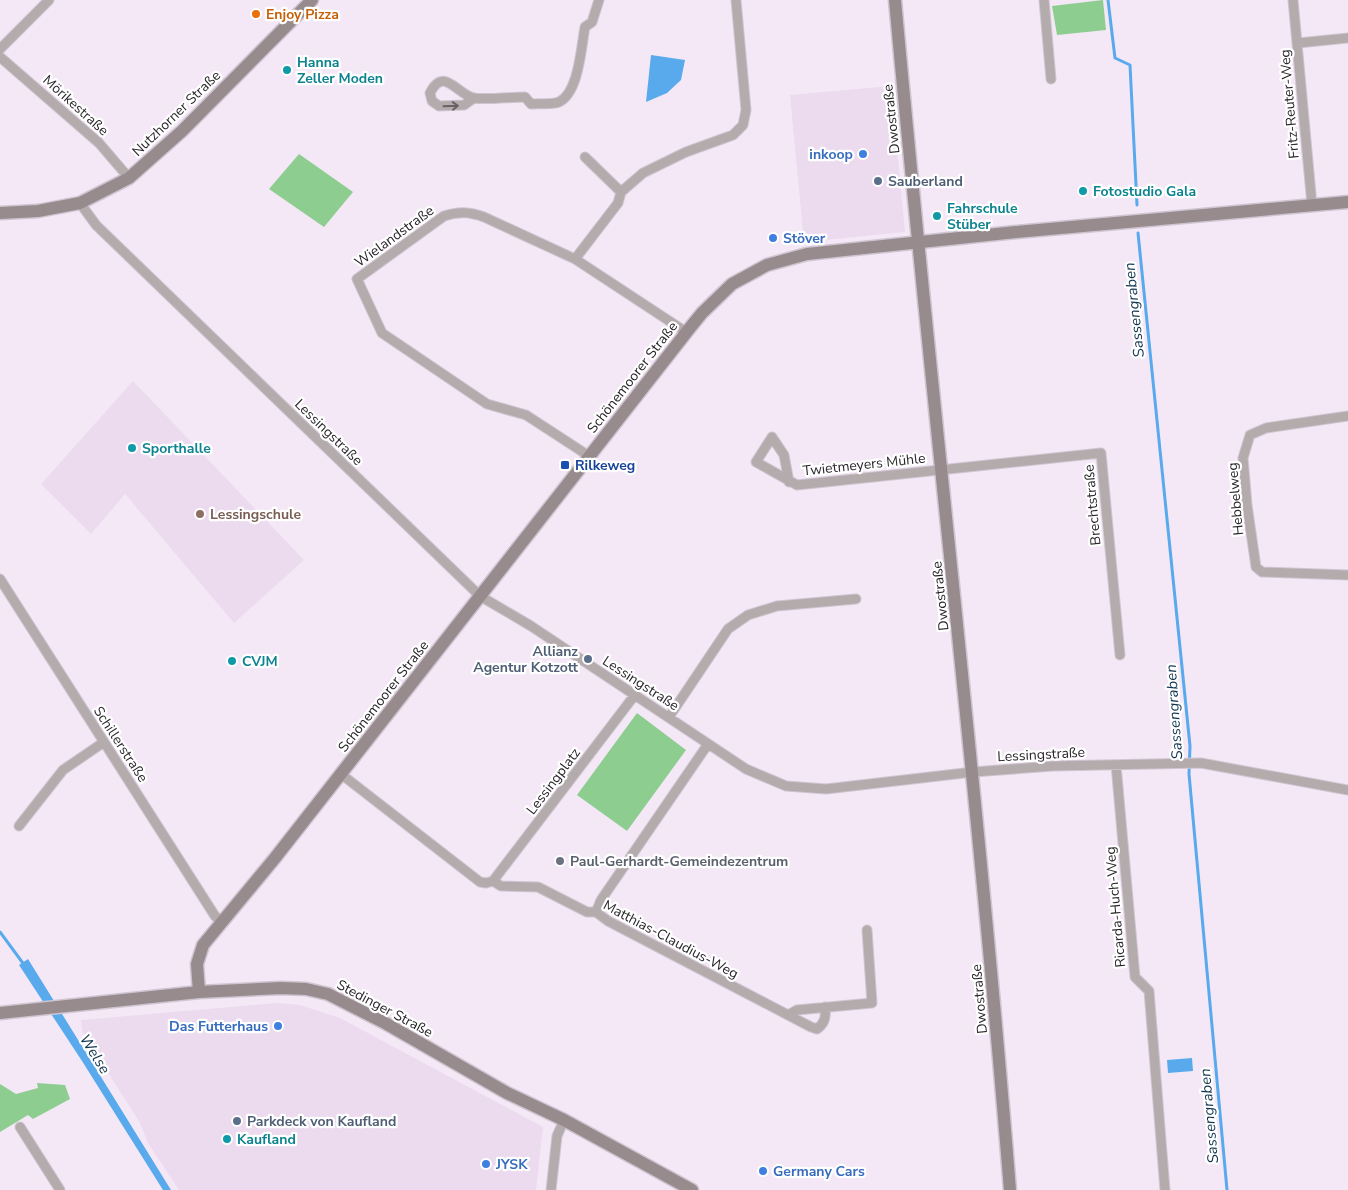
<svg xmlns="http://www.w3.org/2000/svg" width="1348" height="1190" font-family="'Nunito Sans',sans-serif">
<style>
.built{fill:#ecdbee}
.green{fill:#8dcd8f}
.water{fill:#58aaed}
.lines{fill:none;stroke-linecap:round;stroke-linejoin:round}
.stream{stroke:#58aaed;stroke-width:3}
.street-casing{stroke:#cfc5d1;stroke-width:11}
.secondary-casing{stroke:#cfc5d1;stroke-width:15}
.street{stroke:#b4abad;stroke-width:9}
.secondary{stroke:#978b8d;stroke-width:12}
.oneway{stroke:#686165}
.food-dot{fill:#e8710a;stroke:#fff;stroke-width:2}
.culture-dot{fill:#0f9aa8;stroke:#fff;stroke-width:2}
.shop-dot{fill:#3f7fe0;stroke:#fff;stroke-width:2}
.service-dot{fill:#5c6f8a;stroke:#fff;stroke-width:2}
.transit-dot{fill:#1a4fb4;stroke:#fff;stroke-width:2}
.education-dot{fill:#8d6e63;stroke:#fff;stroke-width:2}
.worship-dot{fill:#6b7280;stroke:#fff;stroke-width:2}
.labels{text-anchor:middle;stroke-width:4.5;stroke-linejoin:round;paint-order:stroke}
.food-label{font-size:14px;font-weight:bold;fill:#c56008;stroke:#fff;text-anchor:start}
.culture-label{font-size:14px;font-weight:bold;fill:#0d838f;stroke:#fff;text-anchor:start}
.street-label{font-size:14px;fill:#29252a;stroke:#fff}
.shop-label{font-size:14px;font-weight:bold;fill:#366cbe;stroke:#fff;text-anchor:start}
.service-label{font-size:14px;font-weight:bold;fill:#4e5e75;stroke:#fff;text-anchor:start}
.transit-label{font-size:14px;font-weight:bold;fill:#164399;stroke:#fff;text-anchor:start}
.education-label{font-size:14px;font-weight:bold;fill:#785e54;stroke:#fff;text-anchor:start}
.worship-label{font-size:14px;font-weight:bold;fill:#5b616d;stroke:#fff;text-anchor:start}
.water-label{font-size:15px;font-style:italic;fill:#10334e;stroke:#fff}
</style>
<rect width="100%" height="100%" fill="#f4e8f6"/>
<!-- built -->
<path class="built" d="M891,86l14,146 -101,10 -14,-147z
M133,381l171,179 -70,63 -109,-129 -34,40 -50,-50z
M277,1003l23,2 40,13 203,109 -7,63h-357l-31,-47 -8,-20 -58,-92 -1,-11z"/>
<!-- green -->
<path class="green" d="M1103,0l3,30 -49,5 -5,-29z
M299,154l54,38 -29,35 -55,-38z
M637,713l49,37 -59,81 -50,-36z
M37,1083l28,2 5,14 -37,20 -5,-4 -28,17v-48l16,10 22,-6z"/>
<!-- water -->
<path class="water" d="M651,55l34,5 -4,20 -14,13 -21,9z
M28,959l143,231h-8l-81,-129 -63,-96z
M1192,1058l1,13 -25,2 -1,-13z"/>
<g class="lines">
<!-- stream -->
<path class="stream" d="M1108,0l7,58 15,7 7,140
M1138,233l52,513 -1,28 38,416
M0,932l25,34"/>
<!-- street casing -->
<g class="street-casing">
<path id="street" d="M1044,0l7,79
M1293,0l19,205
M1298,43l50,-5
M0,49l49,-49
M0,57l99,86 30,35
M474,98l-10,7 -25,1 -7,-5 -2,-8c14,-28 27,2 44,5 11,2 38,-1 51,-1l6,7c8,-1 21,1 28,-2 20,-10 22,-54 26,-75l7,-5 7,-22
M585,157l36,35
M80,203l16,22 384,371 51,30 215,143 40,17 40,3 147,-17 80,-6 148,-3 147,27
M575,259l43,-56 3,-11 22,-19 43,-21 47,-17 10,-10 3,-15 -10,-110
M1348,416l-82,12 -16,7 -7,23 4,47 9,62 6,5 86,3
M589,456l-63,-41 -39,-11 -105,-71 -25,-54 87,-63c15,-5 26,-4 40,1l91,42 111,73
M789,482l-5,-27 -12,-18 -16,25 41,23 304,-32 19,202
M0,579l215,337 7,6
M669,717l59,-88 20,-14 29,-9 79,-7
M1116,765l19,212 14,14 16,199
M341,774l139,108 6,1 7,-2 8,5 37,1 49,25h9l12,9 203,106 6,2c8,-6 9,-12 8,-22
M19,826l44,-56 41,-28
M493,881l141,-185
M596,912l5,-12 107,-156
M788,1015l9,-5 75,-7 -5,-73
M20,1127l40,63
M551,1190l6,-54 7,-16"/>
</g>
<!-- secondary casing -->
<g class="secondary-casing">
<path id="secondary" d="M895,0c36,397 83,793 115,1190
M0,213l38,-2 42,-8 49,-25 53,-47 130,-131
M199,992l-2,-28 6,-19 72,-87 414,-529 13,-16 30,-29 35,-19 40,-11 209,-22 332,-30
M0,1013l199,-21 82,-4 25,1 22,5 57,29 122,70 57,27 128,70"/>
</g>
<!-- street -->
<use href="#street" class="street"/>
<!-- secondary -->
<use href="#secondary" class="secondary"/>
</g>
<!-- one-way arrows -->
<defs><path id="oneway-shaft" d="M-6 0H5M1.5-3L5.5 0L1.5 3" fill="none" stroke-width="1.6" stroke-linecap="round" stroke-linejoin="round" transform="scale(1.25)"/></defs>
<use class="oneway" href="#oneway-shaft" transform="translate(451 106) rotate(-2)"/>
<!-- markers -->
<circle class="food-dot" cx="256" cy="14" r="5"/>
<g class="culture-dot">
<circle cx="287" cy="70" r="5"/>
<circle cx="1083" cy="191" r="5"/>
<circle cx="937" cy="216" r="5"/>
<circle cx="132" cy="448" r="5"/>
<circle cx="232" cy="661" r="5"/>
<circle cx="227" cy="1139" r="5"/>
</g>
<g class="shop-dot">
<circle cx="863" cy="154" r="5"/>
<circle cx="773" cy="238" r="5"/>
<circle cx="278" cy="1026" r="5"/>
<circle cx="486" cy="1164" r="5"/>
<circle cx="763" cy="1171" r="5"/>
</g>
<g class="service-dot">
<circle cx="878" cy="181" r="5"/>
<circle cx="588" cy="659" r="5"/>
<circle cx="237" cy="1121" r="5"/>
</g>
<rect class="transit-dot" x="560" y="460" width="10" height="10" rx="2.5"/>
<circle class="education-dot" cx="200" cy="514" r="5"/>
<circle class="worship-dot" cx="560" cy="861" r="5"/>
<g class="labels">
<!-- food labels -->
<g class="food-label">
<text x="266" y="19">Enjoy Pizza</text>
</g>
<!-- culture labels -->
<g class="culture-label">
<text x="297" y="67">Hanna<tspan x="297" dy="16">Zeller Moden</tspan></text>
<text x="1093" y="196">Fotostudio Gala</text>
<text x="947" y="213">Fahrschule<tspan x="947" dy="16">Stüber</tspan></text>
<text x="142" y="453">Sporthalle</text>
<text x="242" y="666">CVJM</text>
<text x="237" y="1144">Kaufland</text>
</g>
<!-- street labels -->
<g class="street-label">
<text transform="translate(1289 104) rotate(-95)" y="5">Fritz-Reuter-Weg</text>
<text transform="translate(76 105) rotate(42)" y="5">Mörikestraße</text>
<text transform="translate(176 113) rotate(-44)" y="5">Nutzhorner Straße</text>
<text transform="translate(891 119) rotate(-96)" y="5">Dwostraße</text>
<text transform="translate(394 236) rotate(-36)" y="5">Wielandstraße</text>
<text transform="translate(632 377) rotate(-52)" y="5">Schönemoorer Straße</text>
<text transform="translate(329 432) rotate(44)" y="5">Lessingstraße</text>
<text transform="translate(864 464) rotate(-6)" y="5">Twietmeyers Mühle</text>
<text transform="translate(1235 499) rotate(-95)" y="5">Hebbelweg</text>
<text transform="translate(1092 505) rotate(-95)" y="5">Brechtstraße</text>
<text transform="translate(940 596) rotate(-96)" y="5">Dwostraße</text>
<text transform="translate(641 683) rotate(33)" y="5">Lessingstraße</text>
<text transform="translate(383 696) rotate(-52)" y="5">Schönemoorer Straße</text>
<text transform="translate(121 744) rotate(57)" y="5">Schillerstraße</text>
<text transform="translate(1041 754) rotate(-3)" y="5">Lessingstraße</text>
<text transform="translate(553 781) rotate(-53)" y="5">Lessingplatz</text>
<text transform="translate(1115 907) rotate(-95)" y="5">Ricarda-Huch-Weg</text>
<text transform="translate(671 939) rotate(28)" y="5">Matthias-Claudius-Weg</text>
<text transform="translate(979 999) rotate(-95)" y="5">Dwostraße</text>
<text transform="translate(385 1008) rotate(28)" y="5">Stedinger Straße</text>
</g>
<!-- shop labels -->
<g class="shop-label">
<text x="853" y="159" text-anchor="end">inkoop</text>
<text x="783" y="243">Stöver</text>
<text x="268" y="1031" text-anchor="end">Das Futterhaus</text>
<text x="496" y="1169">JYSK</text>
<text x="773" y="1176">Germany Cars</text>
</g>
<!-- service labels -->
<g class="service-label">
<text x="888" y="186">Sauberland</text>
<text x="578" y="656" text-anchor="end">Allianz<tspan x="578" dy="16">Agentur Kotzott</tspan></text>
<text x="247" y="1126">Parkdeck von Kaufland</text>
</g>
<!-- transit labels -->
<g class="transit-label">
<text x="575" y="470">Rilkeweg</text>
</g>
<!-- education labels -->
<g class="education-label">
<text x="210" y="519">Lessingschule</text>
</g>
<!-- worship labels -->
<g class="worship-label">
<text x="570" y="866">Paul-Gerhardt-Gemeindezentrum</text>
</g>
<!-- water labels -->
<g class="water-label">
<text transform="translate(1134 310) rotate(-96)" y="5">Sassengraben</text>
<text transform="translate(1174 712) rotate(-94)" y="5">Sassengraben</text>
<text transform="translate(95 1054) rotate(58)" y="5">Welse</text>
<text transform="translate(1209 1116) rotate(-95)" y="5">Sassengraben</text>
</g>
</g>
</svg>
